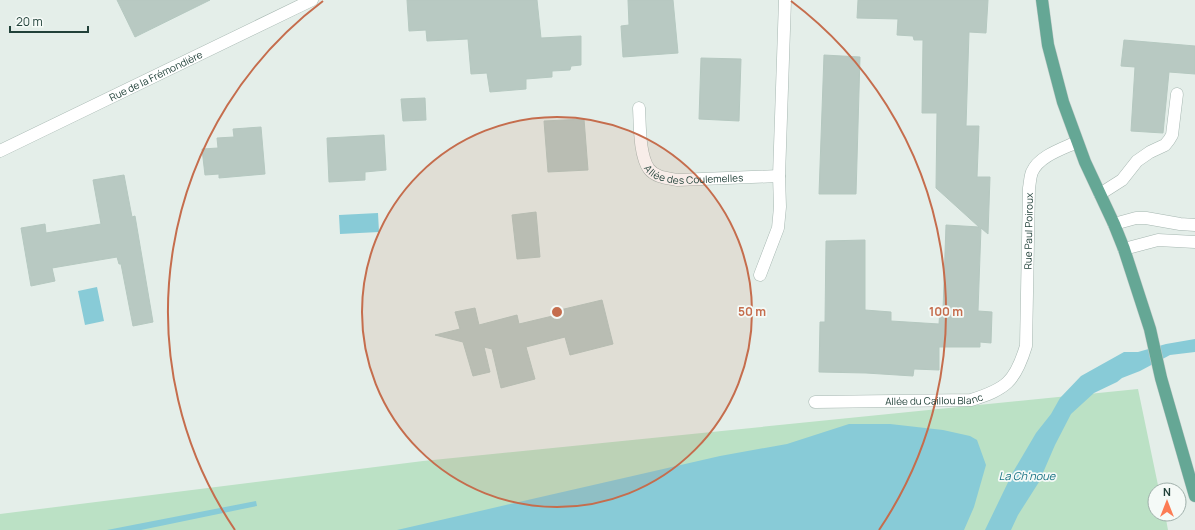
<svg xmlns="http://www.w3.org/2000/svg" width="1195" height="530" font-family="Manrope,sans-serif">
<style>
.green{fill:#bbe1c5}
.water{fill:#88cbd7}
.building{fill:#b8c9c2;stroke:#b5c8c0}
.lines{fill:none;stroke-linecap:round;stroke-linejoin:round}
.minor-casing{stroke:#a6b7b1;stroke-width:13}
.major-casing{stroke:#c1cac8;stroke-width:13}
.minor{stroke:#fff;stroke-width:12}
.major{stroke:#65a795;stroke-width:12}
.ring{fill:none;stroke:#c56d4d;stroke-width:2}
.labels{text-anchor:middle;stroke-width:3.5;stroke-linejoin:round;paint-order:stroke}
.street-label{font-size:10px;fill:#214139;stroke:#f5faf7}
.water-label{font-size:11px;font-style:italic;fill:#167182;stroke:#f5faf7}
.centre{fill:#c56d4d;stroke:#f5faf7;stroke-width:2}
.ring-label{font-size:12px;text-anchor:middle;font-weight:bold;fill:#c56d4d;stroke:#f5faf7;stroke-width:3.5;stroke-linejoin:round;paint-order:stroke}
</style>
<rect width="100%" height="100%" fill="#e4eee9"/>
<!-- green -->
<path class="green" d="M1138,389l21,101h-4v24h10l3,16h-1168v-16l423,-53z"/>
<!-- water -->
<path class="water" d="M378,213l1,19 -39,2 -1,-19z
M97,287l7,34 -19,4 -7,-34z
M1195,339v13l-25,3 -30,16 -18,7 -5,4 -23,11 -23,21 -16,31 -16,37 -21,33 -7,15h-26l28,-58 23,-39 15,-19 9,-16 21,-22 43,-24h14l28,-8z
M849,424h41l53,6 27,6 7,4 9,25 -12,42 -10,23h-567l323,-74 67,-12z
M256,501l1,5 -116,24h-34z"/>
<!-- building -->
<path class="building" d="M117,0h93l-75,37z
M407,0h130l4,38 40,-2v29l-10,1 -1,4 -18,1v6l-26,2v10l-36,3 -3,-19 -16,1 -3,-35 -41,2 -1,-11 -17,1z
M628,0h45l5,53 -55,4 -2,-31 8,-1z
M858,0h130l-2,33 -17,-1 -3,94h13l-2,51h13l-2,57 -7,-6 -3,83 14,1 -1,31 -11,-1v5h-41v23l-25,-1 -1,7 -47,-3 -47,-1 1,-50h5l1,-81 39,-1v70l26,2v9l48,3 1,-15 3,1 3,-85 33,2 -43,-39 1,-75h-15l1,-73h-9l-1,-4 -16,-1 1,-16 -41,-1z
M1124,40l71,6v28l-26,-2 -6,61 -32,-2 4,-64 -14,-1z
M824,55l36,2 -4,137h-37z
M701,58l40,1 -2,62 -40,-2z
M425,98l1,22 -23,1 -2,-22z
M584,119l4,51 -40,2 -4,-51z
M261,127l4,47 -46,4v-4l-14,1 -3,-26 16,-1 -1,-10 17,-1 -1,-8z
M384,135l2,35 -21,2v8l-36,2 -2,-44z
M124,175l8,42 3,-1 18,106 -20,4 -12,-62h-2l-2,-7 -65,11 3,13 -24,5 -10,-58 24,-4 1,9 55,-9 -8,-44z
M536,212l4,45 -23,2 -5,-44z
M602,300l11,44 -43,11 -5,-18 -39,10 9,32 -34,9 -9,-39 -8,-2 6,25 -17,4 -10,-34 -28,-7 25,-6 -5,-17 20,-4 4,17 38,-10 2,9 42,-10 -1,-4z"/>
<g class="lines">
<!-- minor casing -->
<g class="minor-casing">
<g id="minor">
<path id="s1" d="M639,108c1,16 0,47 10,61 6,8 18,9 28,11l102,-4"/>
<path id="s2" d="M0,151l312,-151"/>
<path d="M1100,194l22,-14 15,-19 13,-9 15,-7 4,-5 3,-5 5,-41"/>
<path d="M1114,224l22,-6h10l34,6 15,1"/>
<path d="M1124,249l34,-9 37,2"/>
<path d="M760,275l18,-47 2,-21 -1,-31 6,-176"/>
<path id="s3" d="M815,402l156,-2c35,-11 44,-18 55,-54l3,-158c1,-5 1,-11 3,-16 7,-16 30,-23 45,-30"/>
</g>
</g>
<!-- major casing -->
<g class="major-casing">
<path id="major" d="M1042,0l6,45 15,57 22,60 29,62 10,25 26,80 11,49 34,118"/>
</g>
<!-- minor -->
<use href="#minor" class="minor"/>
<!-- major -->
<use href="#major" class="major"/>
</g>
<!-- distance rings -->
<circle cx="557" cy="312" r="195" fill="#c56d4d" fill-opacity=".12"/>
<g class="ring">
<circle cx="557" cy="312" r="195"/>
<path d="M235 530A389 389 0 0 1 323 1M791 1A389 389 0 0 1 879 530"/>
</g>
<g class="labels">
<!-- street labels -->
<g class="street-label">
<text dy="4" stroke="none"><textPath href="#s2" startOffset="173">Rue de la Frémondière</textPath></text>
<text dy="4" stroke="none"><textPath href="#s1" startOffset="109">Allée des Coulemelles</textPath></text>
<text dy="4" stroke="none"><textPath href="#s3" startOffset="353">Rue Paul Poiroux</textPath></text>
<text dy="4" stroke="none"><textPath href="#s3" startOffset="119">Allée du Caillou Blanc</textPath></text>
</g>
<!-- water labels -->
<g class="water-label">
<text x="1027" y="480">La Ch'noue</text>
</g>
</g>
<circle cx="557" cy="312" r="6" class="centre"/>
<g class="ring-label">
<text x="752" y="316">50 m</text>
<text x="946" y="316">100 m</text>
</g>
<!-- north arrow -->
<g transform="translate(1167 502)"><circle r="19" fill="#f5faf7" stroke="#a0b0ab"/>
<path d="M0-3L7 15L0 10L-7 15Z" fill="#fc7c54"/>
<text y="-6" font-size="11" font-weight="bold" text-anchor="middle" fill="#214139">N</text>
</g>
<!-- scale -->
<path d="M10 26v6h78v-6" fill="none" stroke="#214139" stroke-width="2"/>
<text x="16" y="26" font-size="12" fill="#214139" stroke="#f5faf7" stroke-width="3" paint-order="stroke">20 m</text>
</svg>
